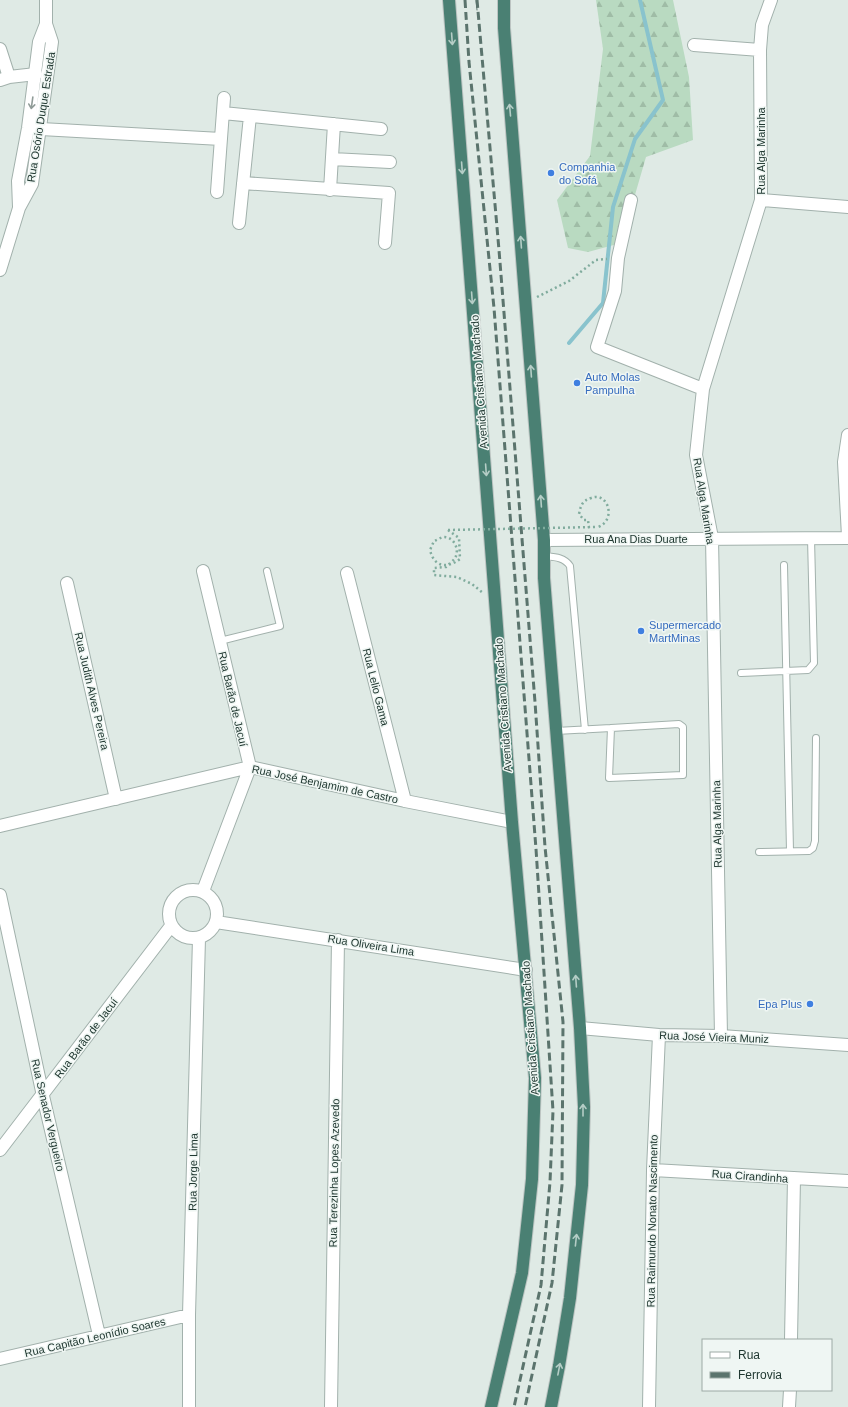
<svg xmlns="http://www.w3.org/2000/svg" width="848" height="1407" font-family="Helvetica,sans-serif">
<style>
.forest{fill:url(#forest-firs)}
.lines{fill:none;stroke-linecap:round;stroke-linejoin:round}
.stream{stroke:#89c3cd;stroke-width:4}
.service-casing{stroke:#a2b1ac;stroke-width:8}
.minor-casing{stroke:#a2b1ac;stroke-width:14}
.tertiary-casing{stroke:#a2b1ac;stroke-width:14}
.trunk-casing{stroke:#bcc4c2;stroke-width:14}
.path{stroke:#81ac9e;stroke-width:2.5;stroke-dasharray:2 3;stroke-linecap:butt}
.service{stroke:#fff;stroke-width:6}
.minor{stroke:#fff;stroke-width:12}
.tertiary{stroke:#fff;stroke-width:12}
.trunk{stroke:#4a8073;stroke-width:12}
.tram{stroke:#5b746d;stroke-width:1}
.rail{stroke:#5b746d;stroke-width:3;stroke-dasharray:8 4;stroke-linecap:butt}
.path-bridge{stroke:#81ac9e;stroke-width:2.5;stroke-dasharray:2 3;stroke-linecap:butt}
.oneway{stroke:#b5cdc6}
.oneway2{stroke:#909c98}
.shop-dot{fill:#3f7fe0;stroke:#eff6f3;stroke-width:1.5}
.labels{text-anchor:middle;stroke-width:3;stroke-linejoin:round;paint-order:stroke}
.street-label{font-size:11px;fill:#213932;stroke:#eff6f3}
.shop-label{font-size:11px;fill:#366cbe;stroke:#eff6f3;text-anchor:start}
</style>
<defs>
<pattern id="forest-firs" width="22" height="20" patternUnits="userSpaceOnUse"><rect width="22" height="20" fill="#b9dac1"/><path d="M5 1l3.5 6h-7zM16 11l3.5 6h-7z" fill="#9fbca6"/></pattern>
</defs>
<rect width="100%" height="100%" fill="#dfeae5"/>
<!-- forest -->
<path class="forest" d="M596,0h77l16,77 4,63 -47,17 -25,86 -33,9 -20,-4 -11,-48 33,-44 13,-107z"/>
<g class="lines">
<!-- stream -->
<path class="stream" d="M569,343l34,-40 10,-96 22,-68 28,-39 -23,-100"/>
<!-- service casing -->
<g class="service-casing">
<path id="service" d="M544,556c10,1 20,1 26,10l15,164
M784,565l6,286
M220,641l60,-15 -13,-55
M741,673l67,-3 6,-7 -3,-125
M556,731l55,-3 -2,50 74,-3v-48l-4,-3 -68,4
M759,852l50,-1 4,-3 2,-7 1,-103"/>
</g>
<!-- minor casing -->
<g class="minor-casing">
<path id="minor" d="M694,45l66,5
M0,49l9,28
M0,80l9,-3 27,-3
M223,113l158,16
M41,129l180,10
M332,159l58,3
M243,183l146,10 -4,50
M330,190l4,-66
M217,192l7,-94
M631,200l-13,58 -3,33 -18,56 106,42
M761,200l87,7
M239,223l11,-107
M848,435l-4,27 4,74
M544,540l304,-2
M347,573l58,228
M67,583l49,216
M0,826l250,-59 155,34 107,21
M169 914a24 24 0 1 1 48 0a24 24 0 1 1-48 0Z
M203,891l47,-124 -47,-196
M0,895l43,201 56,239
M216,922l310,48
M580,1028l79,7 62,1 127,9
M721,1036l-9,-498 -16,-83 7,-66 58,-189 -1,-150 2,-25 9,-25
M0,1150l171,-224
M653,1170l195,11
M791,1340l3,-162
M0,1359l189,-44
M189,1407v-92l10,-377
M331,1407l7,-467
M649,1407l4,-237 6,-135
M789,1407l1,-17"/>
</g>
<!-- tertiary casing -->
<g class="tertiary-casing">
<path id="tertiary" d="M19,207l-1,-26 10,-53 11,-86 7,-18
M0,270l19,-62 13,-24 20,-142 -6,-18v-24"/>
</g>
<!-- trunk casing -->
<g class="trunk-casing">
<path id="trunk" d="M449,0l63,822 23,256 -3,101 -10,94 -31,134
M504,0v28l40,512v38l36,450 4,79 -2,78 -12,113 -11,68 -8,41"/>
</g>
<!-- path -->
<path class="path" d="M537,297l32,-16 27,-21 11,-1
M589,528l-1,-8h-4l-5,-6c2,-9 3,-13 12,-16 17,-7 26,22 7,29
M448,530l11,8 1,21c-13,10 -26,8 -30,-9l4,-9c3,-1 6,-3 9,-4 11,-1 17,13 12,21 -2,3 -6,6 -9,9l-12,1v7l23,2 15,7 11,9"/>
<!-- service -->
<use href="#service" class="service"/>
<!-- minor -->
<use href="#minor" class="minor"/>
<!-- tertiary -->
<use href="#tertiary" class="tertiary"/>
<!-- trunk -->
<use href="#trunk" class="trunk"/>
<!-- tram -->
<path class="tram" d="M476,0l1,10"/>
<!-- rail -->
<path class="rail" d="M465,0l4,62 25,246 42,541 17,262 -3,71 -9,103 -27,122
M477,0l22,250 36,452 10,145 18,175 -1,163 -10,98 -27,124"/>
<!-- path-bridge -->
<path class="path-bridge" d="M448,530l148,-3"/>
</g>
<!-- one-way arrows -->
<defs><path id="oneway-shaft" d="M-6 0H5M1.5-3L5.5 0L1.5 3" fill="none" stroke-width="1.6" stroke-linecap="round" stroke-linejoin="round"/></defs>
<g class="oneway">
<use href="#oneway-shaft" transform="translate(452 39) rotate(86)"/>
<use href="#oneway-shaft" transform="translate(510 110) rotate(-95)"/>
<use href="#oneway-shaft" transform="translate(462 168) rotate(86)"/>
<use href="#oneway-shaft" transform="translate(521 242) rotate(-94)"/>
<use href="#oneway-shaft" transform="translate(472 298) rotate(86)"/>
<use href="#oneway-shaft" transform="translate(531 371) rotate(-94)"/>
<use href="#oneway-shaft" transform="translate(486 470) rotate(86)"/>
<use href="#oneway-shaft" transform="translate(541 501) rotate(-94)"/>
<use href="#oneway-shaft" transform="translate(576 981) rotate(-94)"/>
<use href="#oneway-shaft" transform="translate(583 1110) rotate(-90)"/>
<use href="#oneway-shaft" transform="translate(576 1240) rotate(-84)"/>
<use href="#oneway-shaft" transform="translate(559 1369) rotate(-79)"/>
</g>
<use class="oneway2" href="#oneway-shaft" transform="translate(32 103) rotate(98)"/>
<!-- markers -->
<g class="shop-dot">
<circle cx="551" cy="173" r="4"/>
<circle cx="577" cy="383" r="4"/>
<circle cx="641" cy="631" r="4"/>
<circle cx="810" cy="1004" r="4"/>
</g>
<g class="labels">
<!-- street labels -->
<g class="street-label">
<text transform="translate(41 117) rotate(-81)" y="4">Rua Osório Duque Estrada</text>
<text transform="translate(761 151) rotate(-90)" y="4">Rua Alga Marinha</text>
<text transform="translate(479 382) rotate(-94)" y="4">Avenida Cristiano Machado</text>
<text transform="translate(704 501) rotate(81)" y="4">Rua Alga Marinha</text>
<text x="636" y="543">Rua Ana Dias Duarte</text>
<text transform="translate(376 687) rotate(76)" y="4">Rua Lelio Gama</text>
<text transform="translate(92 691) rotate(77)" y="4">Rua Judith Alves Pereira</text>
<text transform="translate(233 699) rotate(77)" y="4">Rua Barão de Jacuí</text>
<text transform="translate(503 705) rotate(-94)" y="4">Avenida Cristiano Machado</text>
<text transform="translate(325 784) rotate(12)" y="4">Rua José Benjamim de Castro</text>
<text transform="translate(717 824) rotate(-91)" y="4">Rua Alga Marinha</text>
<text transform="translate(371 945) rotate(9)" y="4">Rua Oliveira Lima</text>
<text transform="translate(530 1028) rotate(-94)" y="4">Avenida Cristiano Machado</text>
<text transform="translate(714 1037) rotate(2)" y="4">Rua José Vieira Muniz</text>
<text transform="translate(86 1038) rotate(-53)" y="4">Rua Barão de Jacuí</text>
<text transform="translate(48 1115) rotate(77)" y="4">Rua Senador Vergueiro</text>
<text transform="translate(193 1172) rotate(-89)" y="4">Rua Jorge Lima</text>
<text transform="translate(334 1173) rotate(-89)" y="4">Rua Terezinha Lopes Azevedo</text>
<text transform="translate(750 1176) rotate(4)" y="4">Rua Cirandinha</text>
<text transform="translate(652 1221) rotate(-89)" y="4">Rua Raimundo Nonato Nascimento</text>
<text transform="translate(95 1337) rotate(-13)" y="4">Rua Capitão Leonídio Soares</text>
</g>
<!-- shop labels -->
<g class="shop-label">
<text x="559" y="171">Companhia<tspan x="559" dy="13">do Sofá</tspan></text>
<text x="585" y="381">Auto Molas<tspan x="585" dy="13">Pampulha</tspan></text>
<text x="649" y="629">Supermercado<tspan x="649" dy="13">MartMinas</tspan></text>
<text x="802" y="1008" text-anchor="end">Epa Plus</text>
</g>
</g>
<!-- legend -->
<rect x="702" y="1339" width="130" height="52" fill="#eff6f3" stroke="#9daaa6"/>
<rect x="710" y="1352" width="20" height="6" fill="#ffffff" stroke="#9daaa6"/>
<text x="738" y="1359" font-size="12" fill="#213932">Rua</text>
<rect x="710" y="1372" width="20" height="6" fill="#5b746d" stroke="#9daaa6"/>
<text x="738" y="1379" font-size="12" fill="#213932">Ferrovia</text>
</svg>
